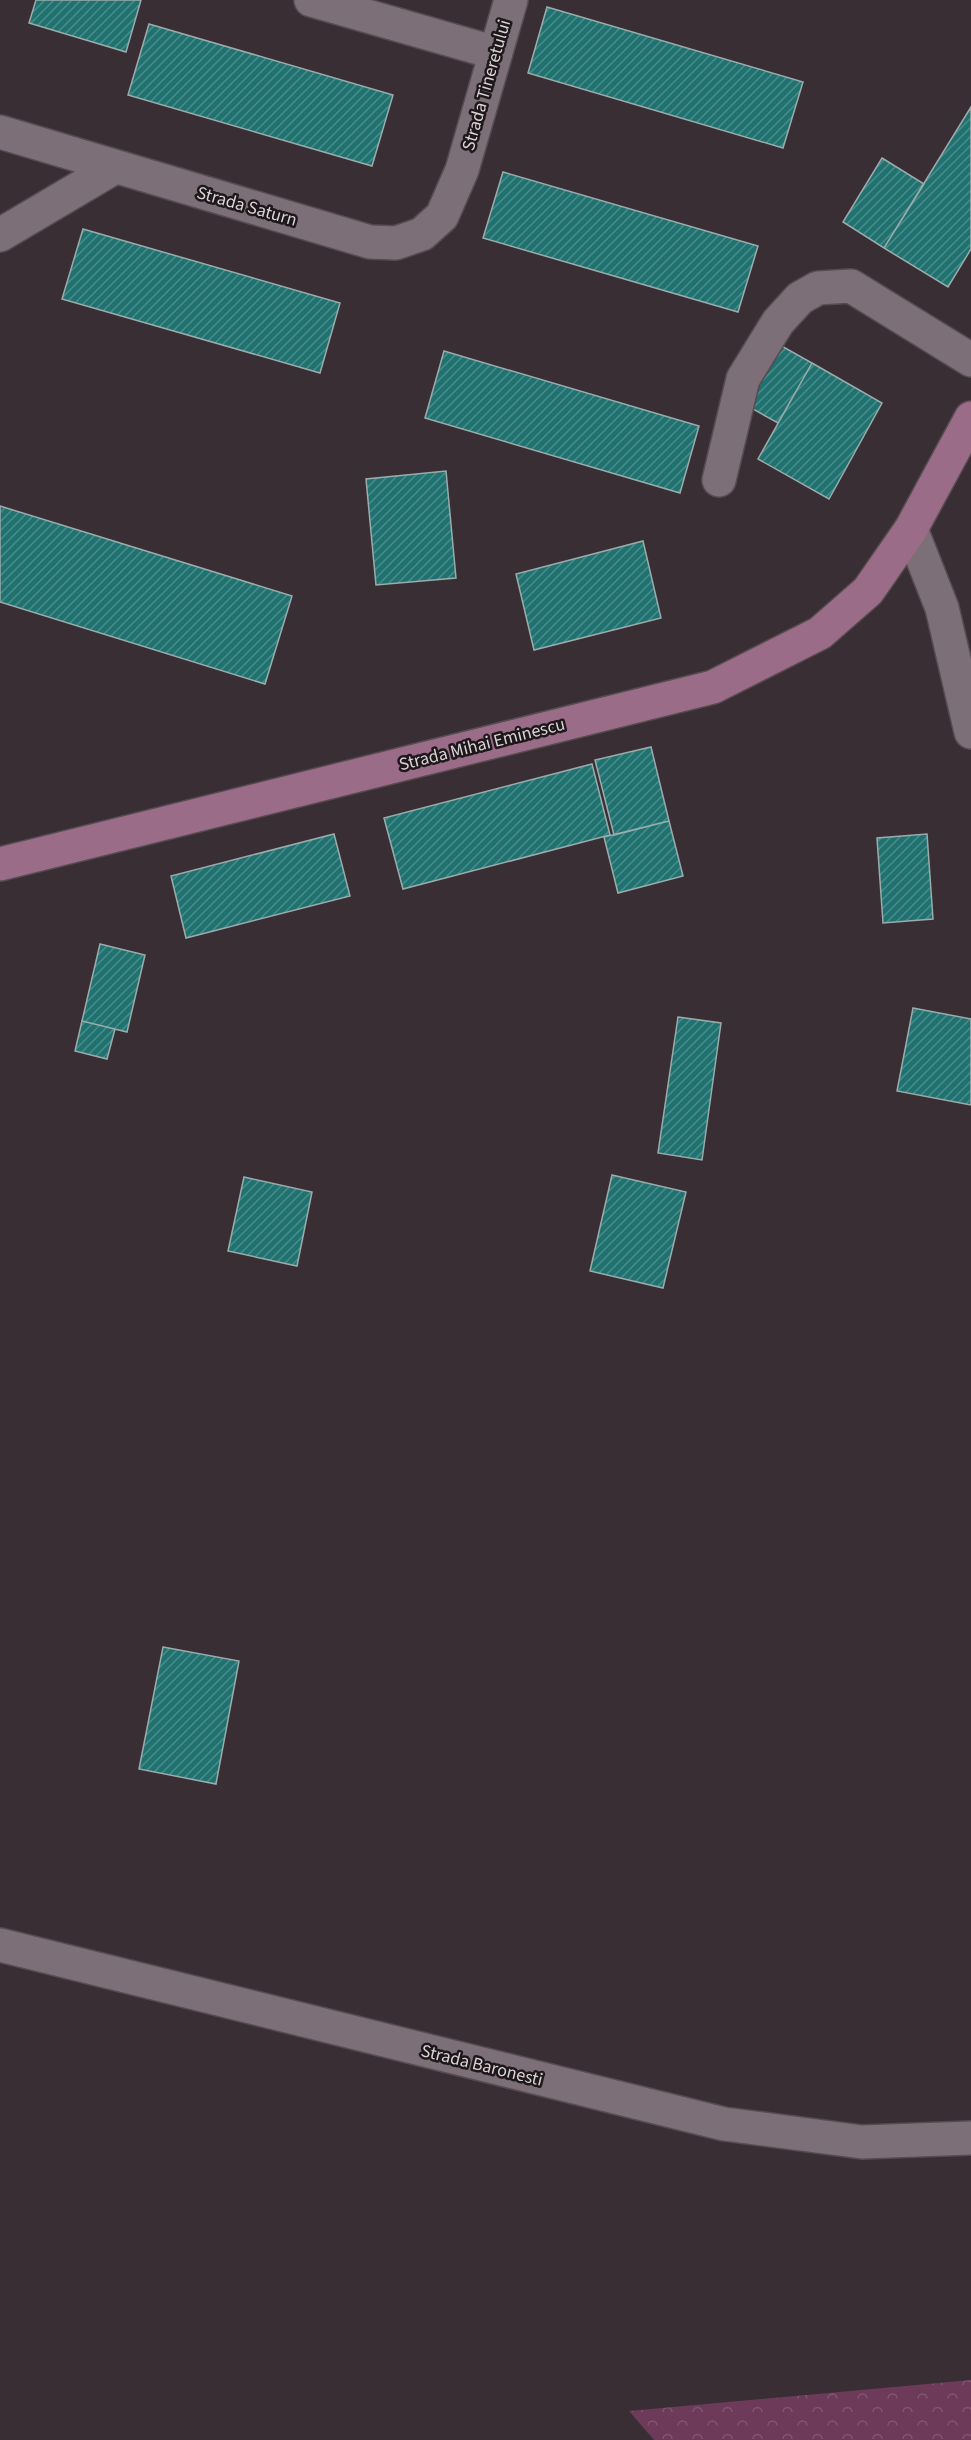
<svg xmlns="http://www.w3.org/2000/svg" width="971" height="2440" font-family="'Source Sans 3',sans-serif">
<style>
.forest{fill:url(#forest-crowns)}
.building{fill:url(#building-hatch);stroke:#9aacab;stroke-width:1.5}
.lines{fill:none;stroke-linecap:round;stroke-linejoin:round}
.minor-casing{stroke:#554b50;stroke-width:36}
.major-casing{stroke:#554b50;stroke-width:36}
.minor{stroke:#7d6f77;stroke-width:33}
.major{stroke:#9b6c88;stroke-width:33}
.labels{text-anchor:middle;stroke-width:5;stroke-linejoin:round;paint-order:stroke}
.street-label{font-size:18px;fill:#dad3d7;stroke:#1e181b}
</style>
<defs>
<pattern id="forest-crowns" width="20" height="18" patternUnits="userSpaceOnUse" patternTransform="scale(1.5)"><rect width="20" height="18" fill="#6d3a5a"/><path d="M2 6a3 3 0 1 1 6 0M12 15a3 3 0 1 1 6 0" fill="none" stroke="#815671"/></pattern>
<pattern id="building-hatch" width="6" height="6" patternUnits="userSpaceOnUse" patternTransform="scale(1.5)"><rect width="6" height="6" fill="#207270"/><path d="M-1 1l2-2M0 6l6-6M5 7l2-2" fill="none" stroke="#4a8c8a"/></pattern>
</defs>
<rect width="100%" height="100%" fill="#3a2e35"/>
<!-- forest -->
<path class="forest" d="M971,2380v60h-317l-25,-29z"/>
<!-- building -->
<path class="building" d="M36,0h105l-15,52 -97,-29z
M547,7l256,75 -20,66 -255,-75z
M149,24l244,71 -21,71 -244,-71z
M971,107v142l-23,38 -64,-39z
M882,158l42,26 -40,64 -41,-26z
M503,172l255,74 -20,66 -255,-74z
M83,229l257,74 -20,70 -258,-74z
M778,344l34,19 -34,60 -34,-19z
M444,351l255,75 -19,67 -255,-75z
M812,363l70,40 -53,96 -71,-40z
M446,471l10,107 -80,7 -10,-106z
M0,506l292,90 -27,88 -265,-82z
M643,541l18,77 -127,32 -18,-76z
M651,747l18,74 -55,14 -19,-75z
M592,764l18,71 -207,54 -19,-71z
M669,821l14,55 -65,17 -14,-56z
M334,834l16,62 -164,42 -15,-62z
M927,834l6,85 -50,4 -6,-85z
M100,944l45,11 -18,77 -45,-11z
M913,1008l58,11v86l-74,-14z
M678,1017l43,6 -19,137 -44,-7z
M82,1021l33,8 -8,30 -32,-8z
M612,1175l74,17 -23,96 -73,-17z
M244,1177l68,15 -15,74 -69,-15z
M163,1647l76,14 -23,123 -77,-15z"/>
<g class="lines">
<!-- minor casing -->
<g class="minor-casing">
<path id="minor" d="M311,0l185,53
M0,132l370,110 26,1 26,-9 20,-18 20,-46 49,-170
M0,235l115,-68
M719,480l24,-101 35,-57 22,-24 18,-10 33,-2 120,74
M911,529l31,79 29,124
M0,1945l724,179 138,18 109,-4"/>
</g>
<!-- major casing -->
<g class="major-casing">
<path id="major" d="M0,864l713,-177 107,-54 48,-42 43,-62 60,-111"/>
</g>
<!-- minor -->
<use href="#minor" class="minor"/>
<!-- major -->
<use href="#major" class="major"/>
</g>
<g class="labels">
<!-- street labels -->
<g class="street-label">
<text transform="translate(486 85) rotate(-74)" y="6">Strada Tineretului</text>
<text transform="translate(247 206) rotate(16)" y="6">Strada Saturn</text>
<text transform="translate(482 744) rotate(-14)" y="6">Strada Mihai Eminescu</text>
<text transform="translate(482 2065) rotate(14)" y="6">Strada Baronesti</text>
</g>
</g>
</svg>
